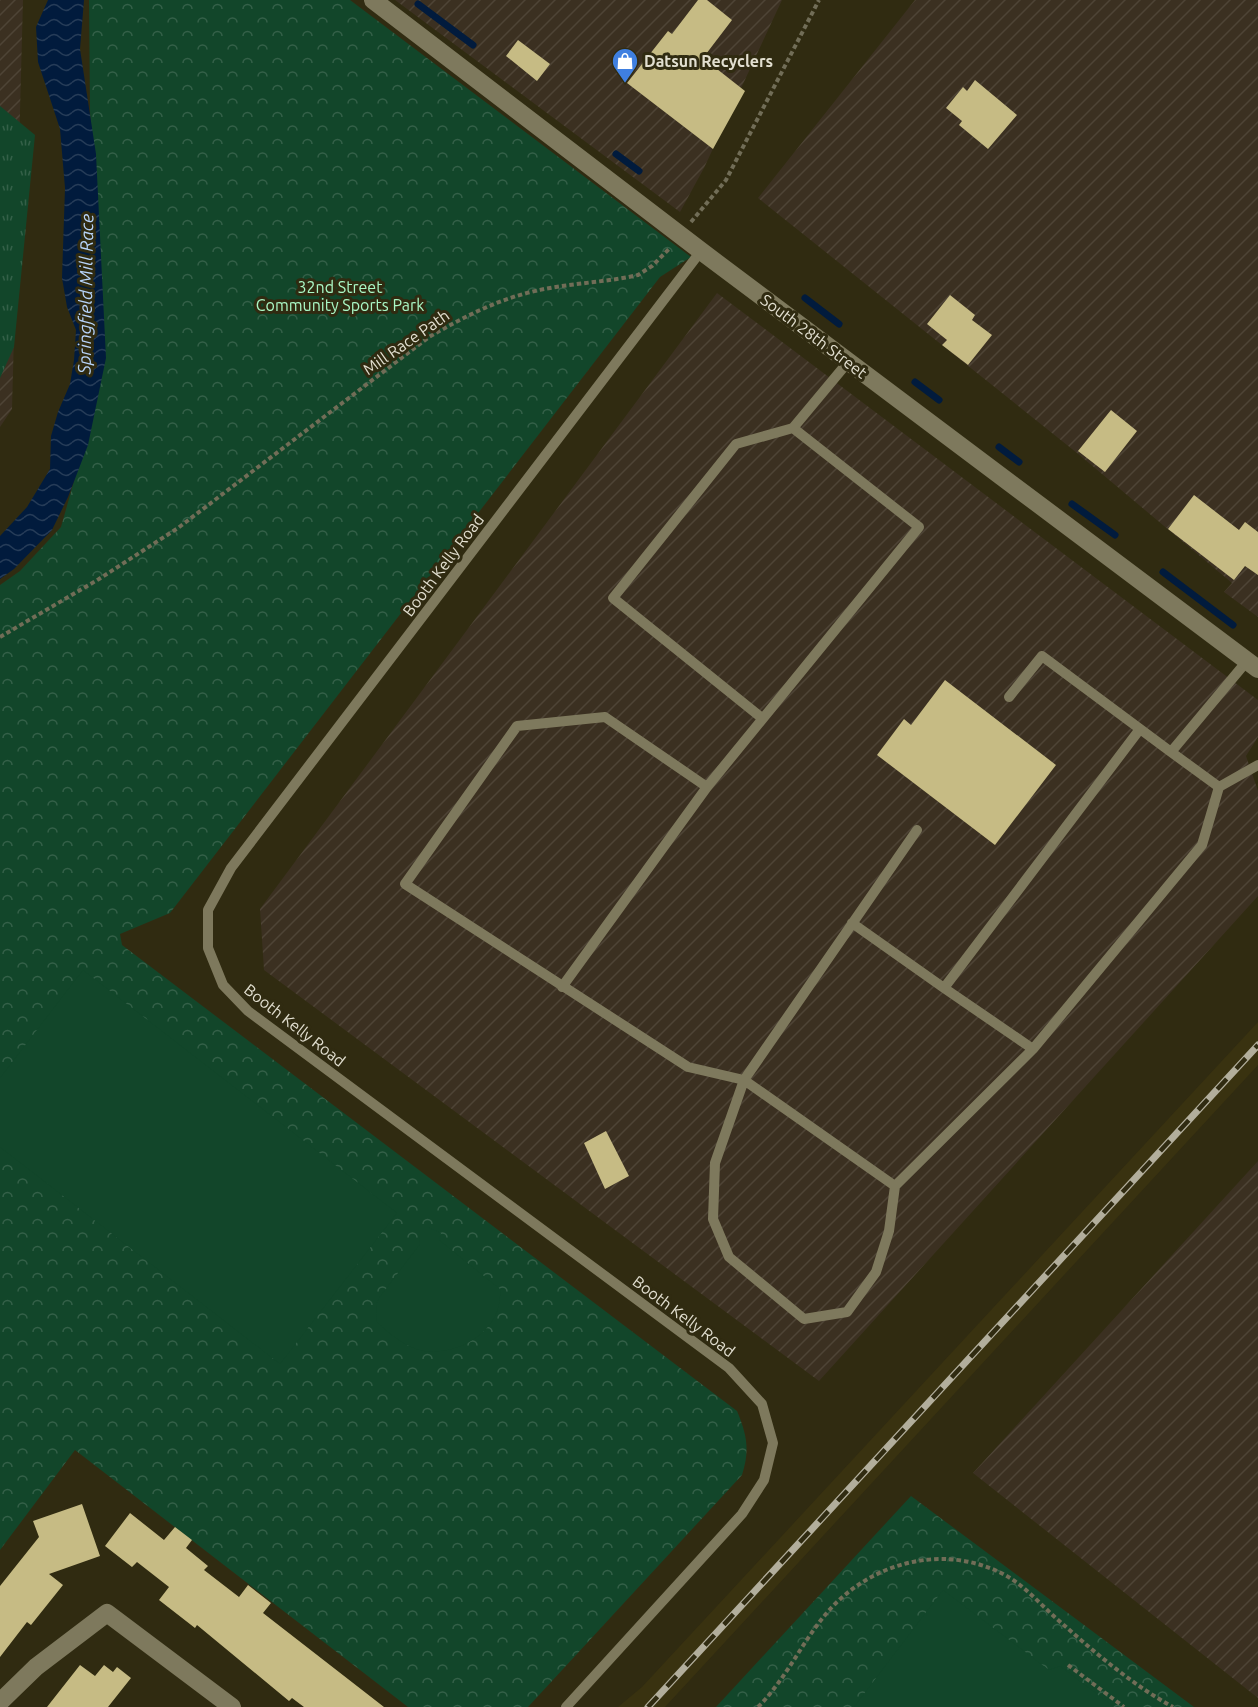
<svg xmlns="http://www.w3.org/2000/svg" width="1258" height="1707" font-family="Ubuntu,sans-serif">
<style>
.built{fill:#393210}
.industrial{fill:url(#industrial-furrows)}
.grass{fill:url(#grass-tufts)}
.park{fill:url(#park-crowns)}
.pitch{fill:#12462a}
.water{fill:url(#water-waves)}
.lines{fill:none;stroke-linecap:round;stroke-linejoin:round}
.stream{stroke:#011b3d;stroke-width:7}
.building{fill:#c6bb84}
.path{stroke:#716d57;stroke-width:4;stroke-dasharray:4.5 3;stroke-linecap:butt}
.lane{stroke:#7e795d;stroke-width:10}
.street{stroke:#7e795d;stroke-width:18}
.rail-casing{stroke:#b2ae9c;stroke-width:7}
.rail{stroke:#302b11;stroke-width:4.5;stroke-dasharray:14;stroke-linecap:butt}
.labels{text-anchor:middle;stroke-width:6;stroke-linejoin:round;paint-order:stroke}
.poi-label{font-size:16px;font-weight:bold;fill:#e2dfd0;stroke:#302b11;text-anchor:start}
.park-label{font-size:16px;fill:#aaf8c6;stroke:#302b11}
.street-label{font-size:16px;fill:#e2dfd0;stroke:#302b11}
.water-label{font-size:18px;font-style:italic;fill:#b7d4fa;stroke:#302b11}
</style>
<defs>
<pattern id="industrial-furrows" width="10" height="10" patternUnits="userSpaceOnUse" patternTransform="scale(1.5)"><rect width="10" height="10" fill="#3b3021"/><path d="M-1 1l2-2M0 10L10 0M9 11l2-2" fill="none" stroke="#4e4436"/></pattern>
<pattern id="grass-tufts" width="24" height="20" patternUnits="userSpaceOnUse" patternTransform="scale(1.5)"><rect width="24" height="20" fill="#12462a"/><path d="M3 7l-1-3M5 7V3M7 7l1-3M15 17l-1-3M17 17v-4M19 17l1-3" fill="none" stroke="#346048"/></pattern>
<pattern id="park-crowns" width="20" height="18" patternUnits="userSpaceOnUse" patternTransform="scale(1.5)"><rect width="20" height="18" fill="#12462a"/><path d="M2 6a3 3 0 1 1 6 0M12 15a3 3 0 1 1 6 0" fill="none" stroke="#346048"/></pattern>
<pattern id="water-waves" width="16" height="10" patternUnits="userSpaceOnUse" patternTransform="scale(1.5)"><rect width="16" height="10" fill="#011b3d"/><path d="M0 5q4-4 8 0t8 0" fill="none" stroke="#263c58"/></pattern>
</defs>
<rect width="100%" height="100%" fill="#302b11"/>
<!-- built -->
<path class="built" d="M1258,1022v43l-593,642h-47l24,-20z"/>
<!-- industrial -->
<path class="industrial" d="M0,0h23l-11,409 -12,18z
M395,0h387l-78,168 -24,44z
M915,0h343v617l-34,-25 8,-9 -155,-130 -319,-255z
M717,293l541,407v37l-12,19 12,35v105l-439,485 -555,-411 -4,-61z
M1258,1161v537l-285,-225z"/>
<!-- grass -->
<path class="grass" d="M0,106l35,29 -21,212 -14,31z"/>
<!-- park -->
<path class="park" d="M89,0h261l341,257 -31,20 -490,636 -50,21 2,11 615,466c10,24 13,39 5,64l-214,232h-120l-333,-257 -75,100v-965l20,-14 41,-44 17,-60 23,-109 -11,-247z
M911,1496l283,211h-478z"/>
<!-- pitch -->
<path class="pitch" d="M83,970l314,243 -117,151 -280,-217v-69z
M427,1227l14,6 -2,7 61,49c3,41 -38,66 -76,62 -17,-3 -35,-17 -47,-29l-1,-17 3,-7 41,-54 -1,-9z
M943,1590l106,80 11,-4 54,41h-260z"/>
<!-- water -->
<path class="water" d="M48,0h36l-4,49 16,105 10,204 -18,87 -20,52 -16,33 -38,39 -14,10v-43l27,-29 23,-38 1,-33 7,-24 12,-28 4,-24 2,-30 -9,-23 -5,-29 3,-90 -5,-59 -22,-67 -2,-35z"/>
<g class="lines">
<!-- stream -->
<path class="stream" d="M418,4l55,41
M616,154l23,17
M805,298l34,26
M915,382l24,18
M999,447l20,15
M1072,504l43,31
M1163,572l70,53"/>
</g>
<!-- building -->
<path class="building" d="M698,0h9l25,20 -29,38 42,33 -32,58 -86,-66 41,-52 4,3z
M518,40l32,24 -13,17 -31,-25z
M975,80l42,35 -29,34 -29,-24 3,-4 -16,-13 17,-21 4,4z
M950,295l25,20 -3,5 20,15 -24,30 -26,-20 5,-5 -20,-16z
M1111,410l26,21 -32,41 -27,-21z
M1194,495l45,35 6,-8 13,10v43l-13,-9 -11,14 -66,-51z
M945,680l111,85 -61,80 -118,-90 27,-36 7,6z
M606,1131l23,45 -24,13 -21,-46z
M82,1504l18,52 -51,18 14,11 -32,40 -4,-3 -27,35v-71l39,-49 -6,-16z
M130,1513l34,27 11,-13 17,13 -6,8 22,18 -4,4 35,27 9,-12 23,18 -8,10 121,94h-80l-12,-9 -3,3 -92,-76 -2,3 -36,-28 10,-13 -32,-25 -5,5 -27,-21z
M80,1665l15,11 9,-11 9,7 4,-5 14,11 -23,29h-61z"/>
<g class="lines">
<!-- path -->
<path class="path" d="M691,222l35,-42 93,-180
M0,637l99,-58 79,-51 251,-191c33,-19 65,-36 102,-45 35,-9 72,-9 107,-17l14,-9 17,-17
M1068,1665l56,42
M758,1707c32,-32 48,-75 79,-105 45,-43 112,-57 168,-27 20,11 35,29 52,44 36,32 74,65 116,88"/>
<!-- lane -->
<path class="lane" d="M793,428l55,-66
M1009,697l33,-41 129,96 76,-91
M1171,752l48,35
M707,787l212,-260 -126,-99 -57,16 -123,154 149,120
M917,830l-173,250 151,106 138,-137 169,-204 17,-58 39,-22
M852,923l92,65
M562,987l145,-200 -102,-70 -88,9 -112,158 283,183 56,13 -29,83 -2,56 16,38 75,62 43,-7 29,-40 13,-41 6,-45
M1033,1049l-89,-61 196,-259
M566,1707l176,-193 22,-34 9,-37 -11,-39 -33,-36 -481,-357 -25,-26 -15,-37v-38l23,-42 470,-617"/>
<!-- street -->
<path class="street" d="M373,0l328,251 557,418
M0,1702l36,-35 71,-54 125,94"/>
<!-- rail casing -->
<g class="rail-casing">
<path id="rail" d="M648,1707l610,-662"/>
</g>
<!-- rail -->
<use href="#rail" class="rail"/>
</g>
<!-- icons -->
<defs>
<g id="shop-pin" transform="scale(1.35)"><path d="M0 17L-7.5 6A9.5 9.5 0 1 1 7.5 6Z" fill="#3f7fe0" stroke="#302b11"/><path d="M-5-2.5h2.3a2.7 3.5 0 0 1 5.4 0H5L5.5 6h-11ZM-1.5-2.5h3a1.5 2.3 0 0 0-3 0Z" fill="#fff"/></g>
</defs>
<g fill-rule="evenodd">
<use href="#shop-pin" x="625" y="61"/>
</g>
<g class="labels">
<!-- poi labels -->
<g class="poi-label">
<text x="644" y="67">Datsun Recyclers</text>
</g>
<!-- park labels -->
<g class="park-label">
<text x="340" y="293">32nd Street<tspan x="340" dy="18">Community Sports Park</tspan></text>
</g>
<!-- street labels -->
<g class="street-label">
<text transform="translate(814 336) rotate(37)" y="6">South 28th Street</text>
<text transform="translate(406 342) rotate(-35)" y="6">Mill Race Path</text>
<text transform="translate(443 565) rotate(-53)" y="6">Booth Kelly Road</text>
<text transform="translate(295 1025) rotate(38)" y="6">Booth Kelly Road</text>
<text transform="translate(684 1316) rotate(37)" y="6">Booth Kelly Road</text>
</g>
<!-- water labels -->
<g class="water-label">
<text transform="translate(86 294) rotate(-89)" y="6">Springfield Mill Race</text>
</g>
</g>
</svg>
